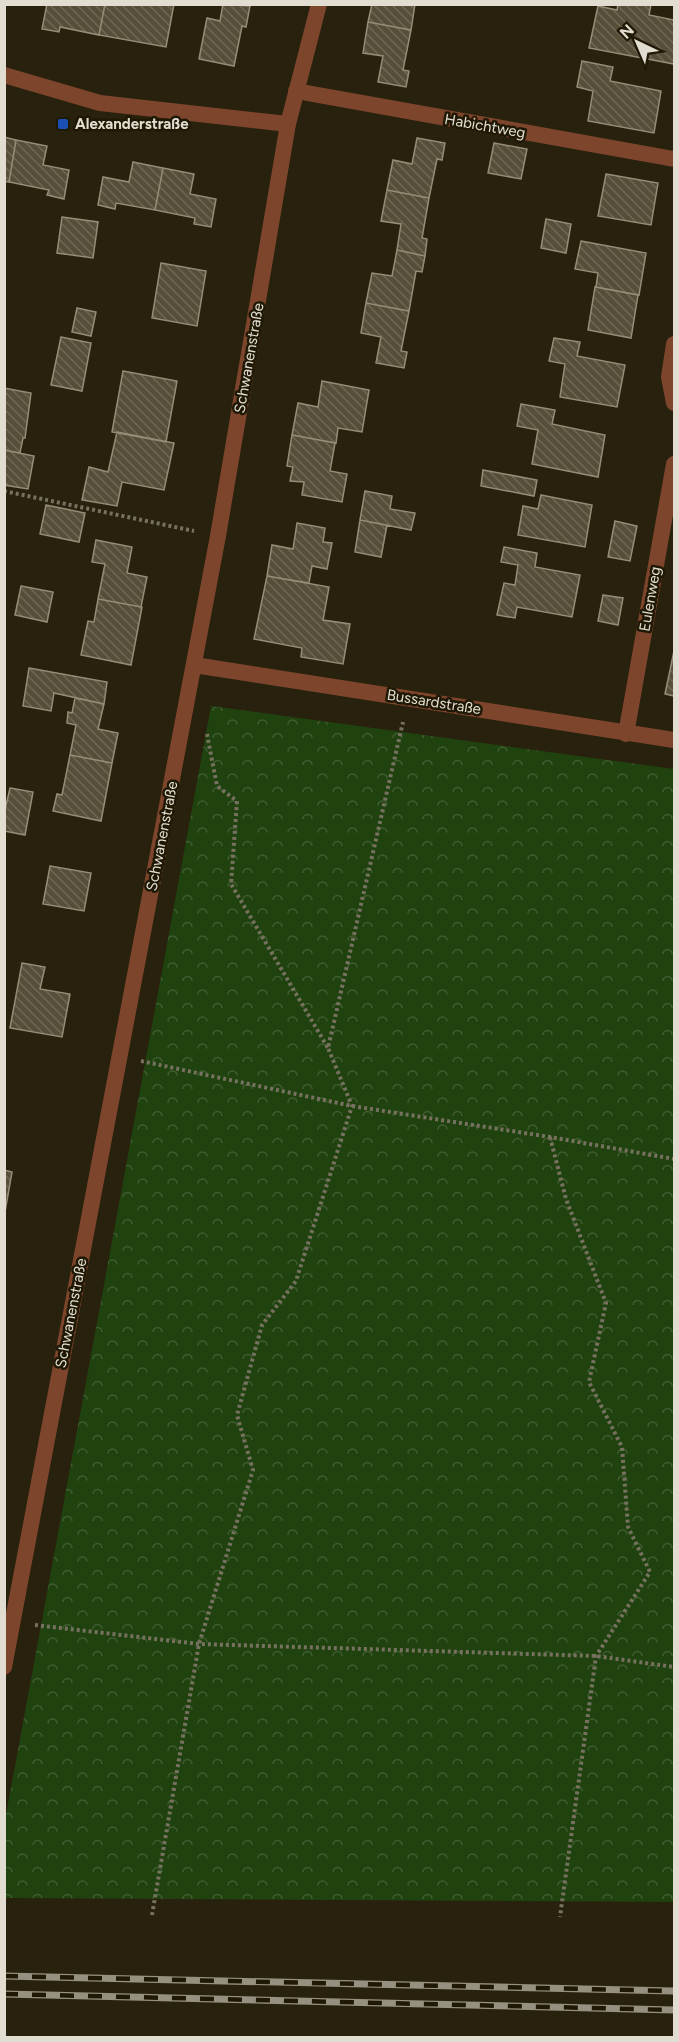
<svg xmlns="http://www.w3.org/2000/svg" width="679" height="2042" font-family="Figtree,sans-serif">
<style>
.forest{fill:url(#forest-crowns)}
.building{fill:url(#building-back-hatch);stroke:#968d76;stroke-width:1.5}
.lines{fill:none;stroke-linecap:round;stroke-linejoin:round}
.path{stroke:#777160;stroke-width:4;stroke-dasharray:3 3;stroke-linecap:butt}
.minor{stroke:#7c452c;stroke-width:16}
.tertiary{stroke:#7c452c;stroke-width:16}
.rail-casing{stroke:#969081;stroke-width:7}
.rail{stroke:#1f1804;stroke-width:4.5;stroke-dasharray:14;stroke-linecap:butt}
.transit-dot{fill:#1a4fb4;stroke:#1f1804;stroke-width:2}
.labels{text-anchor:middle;stroke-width:5;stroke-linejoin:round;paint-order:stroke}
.poi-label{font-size:15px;font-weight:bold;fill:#e2ddd1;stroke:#1f1804;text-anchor:start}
.street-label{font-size:15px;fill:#e2ddd1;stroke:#1f1804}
</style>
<defs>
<pattern id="forest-crowns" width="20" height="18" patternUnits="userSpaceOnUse" patternTransform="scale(1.5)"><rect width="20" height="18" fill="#20420f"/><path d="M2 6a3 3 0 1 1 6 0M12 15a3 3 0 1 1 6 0" fill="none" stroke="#405d31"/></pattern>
<pattern id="building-back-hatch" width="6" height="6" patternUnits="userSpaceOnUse" patternTransform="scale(1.5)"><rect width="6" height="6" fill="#564e39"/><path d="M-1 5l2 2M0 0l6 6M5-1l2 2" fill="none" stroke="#6e6755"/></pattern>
</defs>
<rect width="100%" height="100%" fill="#28210d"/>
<!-- forest -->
<path class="forest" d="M211,706l463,63v1133l-669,-4v-78z"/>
<!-- building -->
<path class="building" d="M47,4h58l-6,31 -39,-8 -1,5 -17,-3z
M105,4h69l-8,43 -67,-12z
M223,4l27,2 -4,21 -4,-1 -8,40 -35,-7 8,-41 13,3z
M372,4h43l-4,26 -43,-8z
M618,4h33l-2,11 25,5v44l-85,-16 9,-42 19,4z
M368,22l43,8 -8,40 6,1 -3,16 -28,-5 5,-26 -20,-3z
M582,61l31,6 -3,14 51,10 -7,42 -66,-12 5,-30 -16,-4z
M4,137l12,3 -7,42 -5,-1z
M417,138l28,5 -3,17 -5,-1 -8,39 -42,-8 6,-30 19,4z
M16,140l31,6 -4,19 26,5 -5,29 -17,-4 2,-5 -40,-8z
M494,143l33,6 -6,30 -33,-6z
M133,162l30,6 -8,42 -39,-7 -1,6 -17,-4 5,-28 26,5z
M163,168l31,6 -4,20 26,5 -5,28 -17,-3 1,-6 -40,-8z
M606,174l52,9 -7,42 -53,-9z
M387,190l42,8 -7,40 5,1 -2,17 -28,-6 4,-26 -20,-3z
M62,217l36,5 -5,36 -36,-5z
M546,219l25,5 -5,29 -25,-5z
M581,241l65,12 -7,42 -43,-8 2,-14 -23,-4z
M397,250l28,6 -3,16 -6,-1 -7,40 -43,-8 6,-30 20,3z
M161,263l45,8 -9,55 -45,-8z
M595,287l43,8 -7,43 -43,-8z
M366,303l43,8 -8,40 6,1 -3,16 -28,-5 5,-26 -20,-4z
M77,308l19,4 -5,24 -19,-4z
M61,337l30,6 -9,48 -31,-6z
M554,338l26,4 -3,14 48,9 -8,42 -57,-10 5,-33 -16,-3z
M123,371l54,10 -11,61 -54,-10z
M322,381l47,9 -7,42 -24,-4 -2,15 -44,-8 6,-32 20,4z
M4,388l27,5 -6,45h-2l-3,15 -16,-3z
M521,404l34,6 -3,14 53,11 -7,42 -66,-13 6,-34 -21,-4z
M117,432l57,11 -10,47 -42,-8 -5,24 -35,-6 7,-33 19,5z
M292,435l43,8 -5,28 17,3 -5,28 -40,-7 2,-13 -14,-1 3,-14 -6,-1z
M4,450l30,6 -6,33 -24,-4z
M483,470l54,10 -3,16 -53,-10z
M365,491l27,5 -2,13 25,4 -4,17 -51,-10z
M541,495l51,10 -7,42 -67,-12 5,-29 15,3z
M46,505l39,8 -6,29 -39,-8z
M360,520l27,5 -6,32 -26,-5z
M615,521l22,5 -7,35 -22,-4z
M297,523l28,5 -2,14 9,1 -5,26 -15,-3 -3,17 -42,-7 5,-31 21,4z
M96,540l36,7 -5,26 20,4 -6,30 -43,-8 7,-35 -13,-2z
M504,547l33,6 -2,14 45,8 -8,42 -55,-10 -2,11 -18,-3 7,-32 11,2 3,-20 -17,-3z
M267,576l62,11 -6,33 27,4 -7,40 -42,-7 1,-9 -48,-9z
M21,586l32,6 -6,30 -32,-7z
M603,595l20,3 -5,27 -20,-4z
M98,599l44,8 -11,58 -50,-10 7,-34 6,1z
M674,651v45l-9,-2z
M29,668l78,14 -3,22 -50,-11 -3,18 -28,-5z
M75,698l29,6 -6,25 20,4 -6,30 -42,-8 6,-30 -9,-2 1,-11 4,1z
M70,755l42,8 -11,58 -48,-10 4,-17 5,1z
M10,788l23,4 -8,43 -21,-4v-17z
M50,866l41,7 -7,38 -41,-7z
M22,963l23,4 -5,22 30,5 -8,43 -52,-9z
M4,1170l8,2 -7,40h-1z"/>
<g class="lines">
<!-- path -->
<path class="path" d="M4,491l190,40
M207,734l10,52 20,15 -6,83 97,164
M141,1061l211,45 198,31 124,22
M550,1137l16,62 40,104 -17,79 33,65 6,80 22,45 -54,84 -36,261
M35,1625l164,19 397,12 78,11
M152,1915l47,-271 54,-174 -16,-55 25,-90 34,-44 56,-175 -24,-58 75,-326"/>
<!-- minor -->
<path class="minor" d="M296,91l378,68
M674,344l-5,33 5,26
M194,665l480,75
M626,734l48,-270
M4,1667l214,-1131 70,-412 31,-120"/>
<!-- tertiary -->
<path class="tertiary" d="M4,75l96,28 188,21"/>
<!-- rail casing -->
<g class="rail-casing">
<path id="rail" d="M4,1976l670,15
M4,1994l670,16"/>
</g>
<!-- rail -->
<use href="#rail" class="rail"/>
</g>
<!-- markers -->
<rect class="transit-dot" x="57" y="118" width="12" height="12" rx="3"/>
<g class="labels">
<!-- poi labels -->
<g class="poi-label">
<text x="75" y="129">Alexanderstraße</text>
</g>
<!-- street labels -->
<g class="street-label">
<text transform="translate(485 126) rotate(10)" y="5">Habichtweg</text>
<text transform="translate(249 358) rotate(-80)" y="5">Schwanenstraße</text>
<text transform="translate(650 599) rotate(-80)" y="5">Eulenweg</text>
<text transform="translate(434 702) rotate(9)" y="5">Bussardstraße</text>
<text transform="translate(162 836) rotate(-79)" y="5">Schwanenstraße</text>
<text transform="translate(71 1313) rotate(-79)" y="5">Schwanenstraße</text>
</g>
</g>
<!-- border -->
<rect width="679" height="2042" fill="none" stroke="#e2ddd1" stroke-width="12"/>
<!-- north arrow -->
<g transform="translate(637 42) rotate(316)" stroke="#1f1804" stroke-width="4.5" paint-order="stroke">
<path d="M0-4.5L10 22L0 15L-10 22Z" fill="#e2ddd1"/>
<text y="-9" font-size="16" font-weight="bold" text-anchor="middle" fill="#e2ddd1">N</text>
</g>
</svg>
